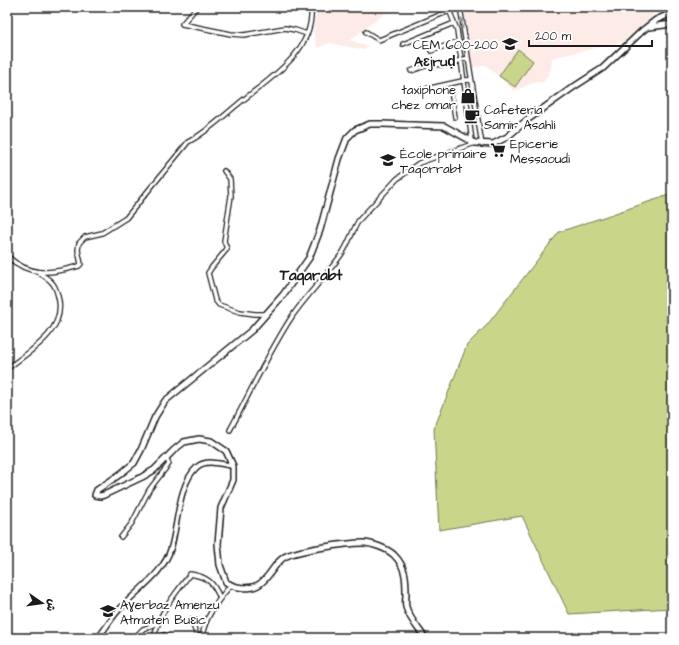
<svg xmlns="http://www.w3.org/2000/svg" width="679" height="645" font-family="'Architects Daughter','Playpen Sans Arabic',sans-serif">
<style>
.built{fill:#fdebe8}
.green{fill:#c9d68a;stroke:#727953}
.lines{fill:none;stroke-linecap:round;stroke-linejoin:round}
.minor-casing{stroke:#1c1c1c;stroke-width:6}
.tertiary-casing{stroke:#1c1c1c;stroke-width:7}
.secondary-casing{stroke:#1c1c1c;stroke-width:8}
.minor{stroke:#fff;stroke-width:3.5}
.tertiary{stroke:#fff;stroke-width:4}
.secondary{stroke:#fff;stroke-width:5}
.oneway{fill:#999}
.labels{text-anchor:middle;stroke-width:4;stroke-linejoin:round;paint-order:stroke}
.poi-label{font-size:13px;fill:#1c1c1c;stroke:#fff;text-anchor:start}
.neighbourhood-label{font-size:14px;font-weight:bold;fill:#1c1c1c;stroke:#fff}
.quarter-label{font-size:15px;font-weight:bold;fill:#1c1c1c;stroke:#fff}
</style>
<rect width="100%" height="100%" fill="#fff"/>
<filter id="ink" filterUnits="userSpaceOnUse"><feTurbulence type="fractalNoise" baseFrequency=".025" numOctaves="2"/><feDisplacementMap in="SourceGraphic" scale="8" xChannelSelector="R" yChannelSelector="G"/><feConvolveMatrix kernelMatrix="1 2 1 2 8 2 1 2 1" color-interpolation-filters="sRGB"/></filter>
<g filter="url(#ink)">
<!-- built -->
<path class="built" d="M317,7h76l-43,33 18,6 -4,4 -34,-7 -13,5 -4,-16z
M464,7h188v11l-29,24 -71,16 -1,11 -7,13 -11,1 -19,8 -28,-26 -14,3z"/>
<!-- green -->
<path class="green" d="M518,49l15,12 -18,26 -16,-11z
M672,194v414l-103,6 -47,-98 -83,14 -5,-101 33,-84 20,-20 72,-93z"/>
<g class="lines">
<!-- minor casing -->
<g class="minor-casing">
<path id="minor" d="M197,7l-15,17 49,10 13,1 41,-7 10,2 12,4
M448,7l9,23 15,111
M460,7l22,138
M366,32l13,8 80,-33
M403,44l51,-21
M431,51l28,-10
M411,71l20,-7 13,1 24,-7
M450,84l5,33
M426,89l45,-10
M224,171l6,8 1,17 -7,45 3,8 -15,18 -4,6 7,27 4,5 21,7 15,2h12
M7,256c23,21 44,18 72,10l2,-2 -3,-14 1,-7 6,-6 17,-4 24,-15 62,-76c18,-9 33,-24 49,-37 30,-25 78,-52 74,-98
M7,369c20,-17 57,-35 52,-68 -3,-16 -6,-20 -20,-28
M230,430c21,-39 39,-79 63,-115 15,-21 33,-39 48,-60 8,-11 11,-24 18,-35l38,-41 22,-16 56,-20
M121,537l11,-14 17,-33 20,-26 -3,-7
M191,620l7,18
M134,638l9,-9 15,-6
M154,638c6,-28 20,-42 36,-64 18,3 23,8 30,24
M157,638l7,-3 7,3
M202,638c2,-20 16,-38 29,-53
M220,638l6,-2"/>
</g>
<!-- tertiary casing -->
<g class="tertiary-casing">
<path id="tertiary" d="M98,638c7,-9 13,-19 20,-27 18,-21 45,-36 53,-63 7,-23 7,-64 26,-81 9,-8 26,-3 36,-1"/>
</g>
<!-- secondary casing -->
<g class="secondary-casing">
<path id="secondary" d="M649,27l23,-3
M425,638c-7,-10 -16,-20 -19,-31 -1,-4 0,-9 0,-13 0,-15 0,-27 -12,-39 -6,-6 -22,-12 -31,-12 -14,0 -70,7 -80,15 -10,7 -14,21 -25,27 -9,5 -24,3 -32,-3l-6,-17 -2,-21 3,-36 12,-28v-14l-7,-15 -15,-10 -12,-2 -15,3 -10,8 -20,20 -12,7 -38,18 -4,1 -5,-1 2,-5 22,-15 15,-12 7,-13 14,-33 10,-16 87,-71 31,-35 26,-37 11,-28 19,-71 8,-21 8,-8 15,-6h11l63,2 31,17 18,1 14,-7 20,-17 45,-32 31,-20 39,-37 14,-11 16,-7"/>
</g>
<!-- minor -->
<use href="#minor" class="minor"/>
<!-- tertiary -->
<use href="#tertiary" class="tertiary"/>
<!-- secondary -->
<use href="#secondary" class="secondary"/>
</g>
<!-- one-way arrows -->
<defs><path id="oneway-solid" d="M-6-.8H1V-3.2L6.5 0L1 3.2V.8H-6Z"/></defs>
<use class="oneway" href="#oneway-solid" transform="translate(462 23) rotate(-100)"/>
</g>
<!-- icons -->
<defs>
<g id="school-bare" transform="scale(1.2)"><path d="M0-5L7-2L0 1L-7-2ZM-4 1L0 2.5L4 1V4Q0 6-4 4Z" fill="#1c1c1c" stroke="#fff" stroke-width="2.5" paint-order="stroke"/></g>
<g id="shop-bare" transform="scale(1.2)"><path d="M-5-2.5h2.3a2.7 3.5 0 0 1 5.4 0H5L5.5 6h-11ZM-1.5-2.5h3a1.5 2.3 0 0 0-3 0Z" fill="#1c1c1c" stroke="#fff" stroke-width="2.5" paint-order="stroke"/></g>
<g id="cafe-bare" transform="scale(1.2)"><path d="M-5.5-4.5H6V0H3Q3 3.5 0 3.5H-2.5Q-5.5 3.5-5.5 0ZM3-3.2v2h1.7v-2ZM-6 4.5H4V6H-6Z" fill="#1c1c1c" stroke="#fff" stroke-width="2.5" paint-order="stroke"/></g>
<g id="supermarket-bare" transform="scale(1.2)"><path d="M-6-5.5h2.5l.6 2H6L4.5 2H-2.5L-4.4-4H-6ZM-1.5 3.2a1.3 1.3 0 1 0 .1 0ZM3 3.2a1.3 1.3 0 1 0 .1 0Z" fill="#1c1c1c" stroke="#fff" stroke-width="2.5" paint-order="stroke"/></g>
</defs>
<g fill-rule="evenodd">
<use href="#school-bare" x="510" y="44"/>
<use href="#shop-bare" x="468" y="96"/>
<use href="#cafe-bare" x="472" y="116"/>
<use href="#supermarket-bare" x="498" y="150"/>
<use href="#school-bare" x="388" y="160"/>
<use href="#school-bare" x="108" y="611"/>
</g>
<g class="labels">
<!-- poi labels -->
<g class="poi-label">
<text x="498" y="49" text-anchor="end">CEM 600-200</text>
<text x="456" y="94" text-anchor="end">taxiphone<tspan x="456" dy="15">chez omar</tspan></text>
<text x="484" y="114">Cafeteria<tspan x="484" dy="15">Samir Asahli</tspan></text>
<text x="510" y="148">Epicerie<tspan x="510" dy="15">Messaoudi</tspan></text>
<text x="400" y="158">École primaire<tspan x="400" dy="15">Taqorrabt</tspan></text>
<text x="120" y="609">Aɣerbaz Amenzu<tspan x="120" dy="15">Atmaten Buɛic</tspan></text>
</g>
<!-- neighbourhood labels -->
<g class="neighbourhood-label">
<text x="435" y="66">Aɛjruḍ</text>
</g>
<!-- quarter labels -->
<g class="quarter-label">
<text x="311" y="280">Taqarabt</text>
</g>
</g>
<!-- margin -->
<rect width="679" height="645" fill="none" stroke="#fff" stroke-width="24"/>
<rect x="12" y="12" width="655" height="621" fill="none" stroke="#1c1c1c" stroke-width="1.5" filter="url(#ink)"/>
<!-- north arrow -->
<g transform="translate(42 603) rotate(103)" stroke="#ffffff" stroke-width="3" paint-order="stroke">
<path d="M0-3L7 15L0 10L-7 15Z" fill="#1c1c1c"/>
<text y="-6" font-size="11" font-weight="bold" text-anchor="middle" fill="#1c1c1c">ش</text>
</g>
<!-- scale -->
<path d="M529 40v6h123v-6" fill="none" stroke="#1c1c1c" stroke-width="2"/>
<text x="535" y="40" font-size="12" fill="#1c1c1c" stroke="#ffffff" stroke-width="3" paint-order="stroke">200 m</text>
</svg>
